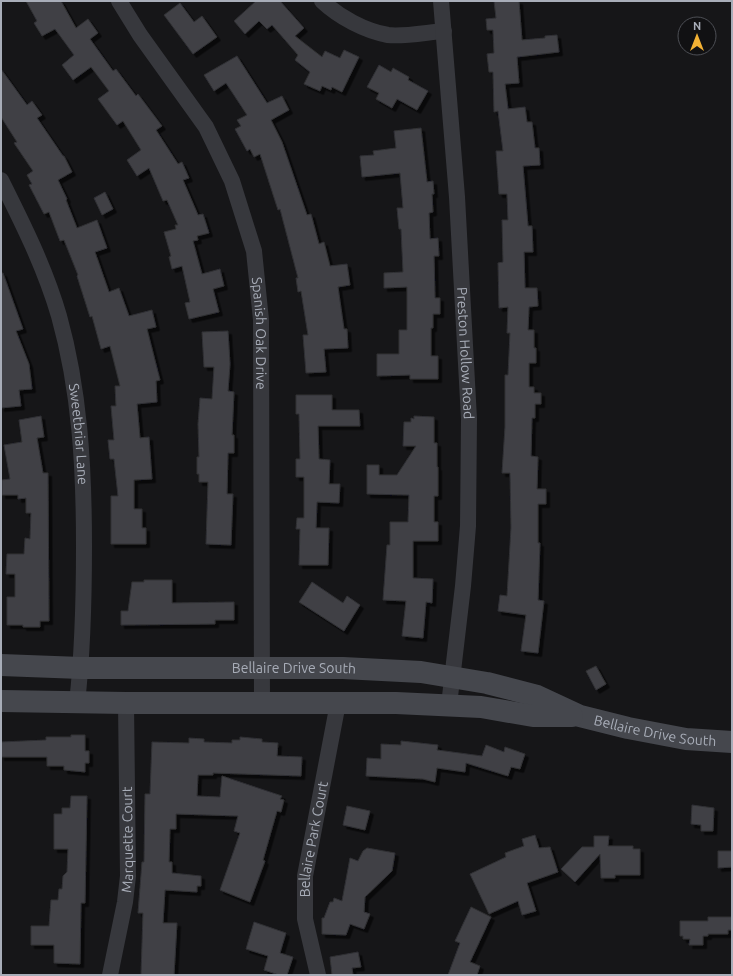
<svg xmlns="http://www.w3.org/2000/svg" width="733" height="976" font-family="Ubuntu,sans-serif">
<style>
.building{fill:#404145;stroke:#303034;filter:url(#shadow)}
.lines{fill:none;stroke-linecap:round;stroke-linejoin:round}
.minor{stroke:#37383d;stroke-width:16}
.secondary{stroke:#45474d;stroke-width:22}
.labels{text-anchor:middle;stroke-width:3.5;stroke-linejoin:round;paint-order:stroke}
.street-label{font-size:14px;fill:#a8adb8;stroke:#111113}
</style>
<defs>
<filter id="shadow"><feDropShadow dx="3.5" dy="3.5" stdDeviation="0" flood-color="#0009"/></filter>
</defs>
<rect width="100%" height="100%" fill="#161618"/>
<!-- building -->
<path class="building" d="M26,1h35l15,27 12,-9 10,14 -8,6 23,32 3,-2 20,27 2,-2 24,32 -6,4 22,34 4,-2 7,16 -6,2 15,35 5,-1 6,19 -12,3 1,4 -5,1 9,33 18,-5 4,17 -11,3 6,23 -30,7 -4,-16 5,-1 -8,-36 -10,3 -3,-12 2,-1 -7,-24 12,-3 -1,-4h3l-11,-25 -4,1 -14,-33 -12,8 -10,-16 14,-10 -18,-29 -6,4 -19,-26 11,-8 -18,-24 -18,13 -11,-15 12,-10 -19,-26 -13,7 -8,-13 3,-2z
M256,1h24l24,27 -9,8 27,21 3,-6 15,7 4,-8 15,7 -17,35 -10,-5 -1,3 -9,-4 -2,5 -16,-7 6,-12 -15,-12 3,-5 -26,-30 -5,4 -8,-8 -14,13 -11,-13z
M494,1h25l3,39 23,-2v-2l12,-1 2,17 -42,5 2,26 -14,1 3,25 17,-2 2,15h5l3,26h4l1,17 -17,1 5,60h4l1,26h-9l1,36h12l1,18 -9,1 -1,23h6v18h2v15h-7v24h5v6h7v11h-6v14h-3l-1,38 7,1 -1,32h9v15h-8v39h2l-2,57 6,1 -6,52 -17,-2 5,-36 -28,-4 2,-16 7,1 4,-68 -1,-55h-8l3,-46v-52h3l2,-42h-3l1,-26 -9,1 -1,-45 5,-1 -1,-42h6l-1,-26h-8l-3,-43h7l-5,-40 -4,1 -1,-40h-4l-2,-18 7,-1 -1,-23h-6l-1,-11 10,-1z
M180,3l14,19 8,-6 15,21 -24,17 -29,-39z
M237,56l30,47 15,-7 7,14 -18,10 11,22 25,73 4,-1 8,30 5,-2 6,24 17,-2 3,21 -12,2 6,42h3l1,19 -24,1 2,23 -20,1 -3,-38h5l-7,-44 -3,1 -2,-14h2l-18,-69 -2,1 -18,-56 -6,3 -4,-8 -3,2 -12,-22 6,-3 -4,-6 10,-5 -21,-32 -12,8 -10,-16z
M379,65l12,7 2,-4 16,9 -1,3 20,11 -11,19 -20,-11 -5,9 -16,-9 3,-6 -12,-6z
M1,69l26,36 5,-4 10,14 -5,3 26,38h1l8,16 -14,8 9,19 -1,1 11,28 20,-8 10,28 -12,4 14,40 10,-4 10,28 23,-6 4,17 -9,2 13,51 -4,1 1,21 -20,2 3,34 9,-1 3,42 -18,1v29h8v19h4v16h-35v-48h7l-4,-37h-4l-2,-19h6l-3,-34h5l-1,-20h5l-10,-40 -9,3 -9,-33 -2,1 -13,-41 1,-1 -14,-35 -4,1 -11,-29 -5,2 -15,-29 3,-1 -5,-9 6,-4 -19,-28 3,-1 -16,-25z
M421,128l6,54 6,-1 1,13h-2l1,18 -4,1 1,26 8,-1 1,18h-5l1,42h5v16h-7v14h-2v28h7v23h-28v-4l-33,1v-22h22v-24h8v-43l-23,1v-15l19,-1 -2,-43h-2l-2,-21h6l-3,-35 -38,4 -2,-21 14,-1 -1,-4 23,-3 -2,-17z
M105,192l8,17 -11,6 -8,-17z
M1,273h2l20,56 -7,2 13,33 3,25 -13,1 2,16 -20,2z
M228,331l2,33 -2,27 6,1 -2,43h2v18h-6l-1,41h6l-2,51 -25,-1 2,-62h-9v-8h-2v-17h2l-1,-33 2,-26 12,1 2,-32h-10l-2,-35z
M296,395h36v15h27l1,16h-42l1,33 11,1 -1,24h11l-1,19 -22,-1 -1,26h13l-1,37h-29l1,-36h-4l1,-11h7v-41h-8v-18h4l-1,-45h-3z
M41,416l3,21 -7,1 6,35h5l1,148h-9v6h-17v-2h-16v-28h8v-23h-9l1,-20h17l1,-16 5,1 1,-26h-5v-15l-8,1v-4h-16v-15l8,-1 -6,-34 18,-3 -3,-22z
M414,416l20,1v26h3v24h1v29h-4v26h4v19h-25v37l20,1 -1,24 -6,-1 -3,36 -21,-2 4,-35 -23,-1 4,-55h3v-23h18l1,-27 -42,-1v-29h12v10h18l19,-29h-13l1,-24h7v-4l3,1z
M144,580h28v23l62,-1v18h-19v4l-94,1v-14h7l4,-29h12z
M312,582l31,21 4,-7 13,9 -16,26 -45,-29z
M596,666l10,18 -10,6 -10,-19z
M71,735h14v16h4v12h-4v9l-21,-2v-4h-17v-9h-46v-15l45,-2v-3h25z
M240,737l22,2v3l16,1 -1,13 25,1 -1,19 -88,-3v2h-15l-1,21 23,1 2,-21 60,20 -2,3 4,1 -3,12 -4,-1 -14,49 2,1 -15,41 -30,-12 20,-57 -6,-2 4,-15 -62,-2v15h-6l-1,33h3v11l29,3v10h-4v6l-32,-2 -2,33h14l-3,52h-33l2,-62h-5l4,-51h2l1,-68h5l2,-52 37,1v-5l15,1v3l28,1v-3h8z
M401,741l37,4 -1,5 45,6 4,-11 18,7 1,-5 20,7 -5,15 -9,-2 -3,9 -42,-13 -1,9 -28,-4 -2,14 -12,-3 -57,-3 1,-18 14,1v-15l20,1z
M71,796h16l-2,107h-4l-1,61 -26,-1v-18h-23v-19h18l2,-26h7l1,-11h3l1,-13 4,-4 1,-23h-14v-35h8v-6h8z
M692,805l22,3 -1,23h-12v-6l-10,-1z
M347,806l23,5 -5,19 -22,-5z
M535,835l4,13 11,-1 8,25 -31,11 9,28 -14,4 -4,-14 -29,13 -19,-40 36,-17 -1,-4 19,-7 -2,-7z
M594,836h15l-1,10h25v3h7v26h-25v3h-14l-1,-24 -25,28 -14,-13 21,-22h12z
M367,848l28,5 -3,18 -27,26 -1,15 6,2 -6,15 -14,-5 -4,11 -24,-1v-16h2l6,-16h3l1,-4 8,3 8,-43 8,3 5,-10z
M718,851h14v16l-14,1z
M471,907l20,10 -21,45 10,4 -3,9h-29l12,-32 -5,-2z
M708,917h24v13h-4v4h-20v2h-5v9h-14l1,-6h-7v-3h-3v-15h28z
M254,922l32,11 -6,20 13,4 -6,18h-8l-15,-5 4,-14 -22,-7z
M358,952l3,15 -9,1 1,7h-21l-2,-18z"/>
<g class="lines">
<!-- minor -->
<g class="minor">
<path id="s1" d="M119,1l21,34 66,92 26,54 22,70 7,69 1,382"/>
<path d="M322,1c17,16 43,30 66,34 15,2 41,-3 56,-4"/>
<path id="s2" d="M441,1l16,196 12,222 -1,107 -5,60 -14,119"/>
<path id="s3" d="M1,180c22,44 44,88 58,136 21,75 25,152 25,230 0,52 -1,104 -7,157"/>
<path id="s4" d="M110,975l15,-73 3,-26 -2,-173"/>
<path id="s5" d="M318,975l-13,-56v-43l33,-173"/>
</g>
<!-- secondary -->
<g class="secondary">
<path id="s6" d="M1,665l80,3h262l78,4 66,11 50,13 43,20 48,12 58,11 46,3"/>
<path d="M1,701l125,2h270l85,4 52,9h39"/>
</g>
</g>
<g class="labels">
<!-- street labels -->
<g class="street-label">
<text dy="5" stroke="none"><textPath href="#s1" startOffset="369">Spanish Oak Drive</textPath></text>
<text dy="5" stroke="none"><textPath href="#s2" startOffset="353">Preston Hollow Road</textPath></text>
<text dy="5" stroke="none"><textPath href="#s3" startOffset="268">Sweetbriar Lane</textPath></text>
<text dy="5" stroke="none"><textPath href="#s6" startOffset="293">Bellaire Drive South</textPath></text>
<text dy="5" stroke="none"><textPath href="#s6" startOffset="663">Bellaire Drive South</textPath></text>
<text dy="5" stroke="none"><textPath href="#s5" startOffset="138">Bellaire Park Court</textPath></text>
<text dy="5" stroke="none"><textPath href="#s4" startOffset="137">Marquette Court</textPath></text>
</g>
</g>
<!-- border -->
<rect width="733" height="976" fill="none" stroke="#a8adb8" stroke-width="4"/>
<!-- north arrow -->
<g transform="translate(697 36)"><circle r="19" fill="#111113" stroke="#4d4f55"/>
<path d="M0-3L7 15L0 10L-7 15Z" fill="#f2b134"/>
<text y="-6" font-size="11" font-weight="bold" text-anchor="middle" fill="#a8adb8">N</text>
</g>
</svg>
